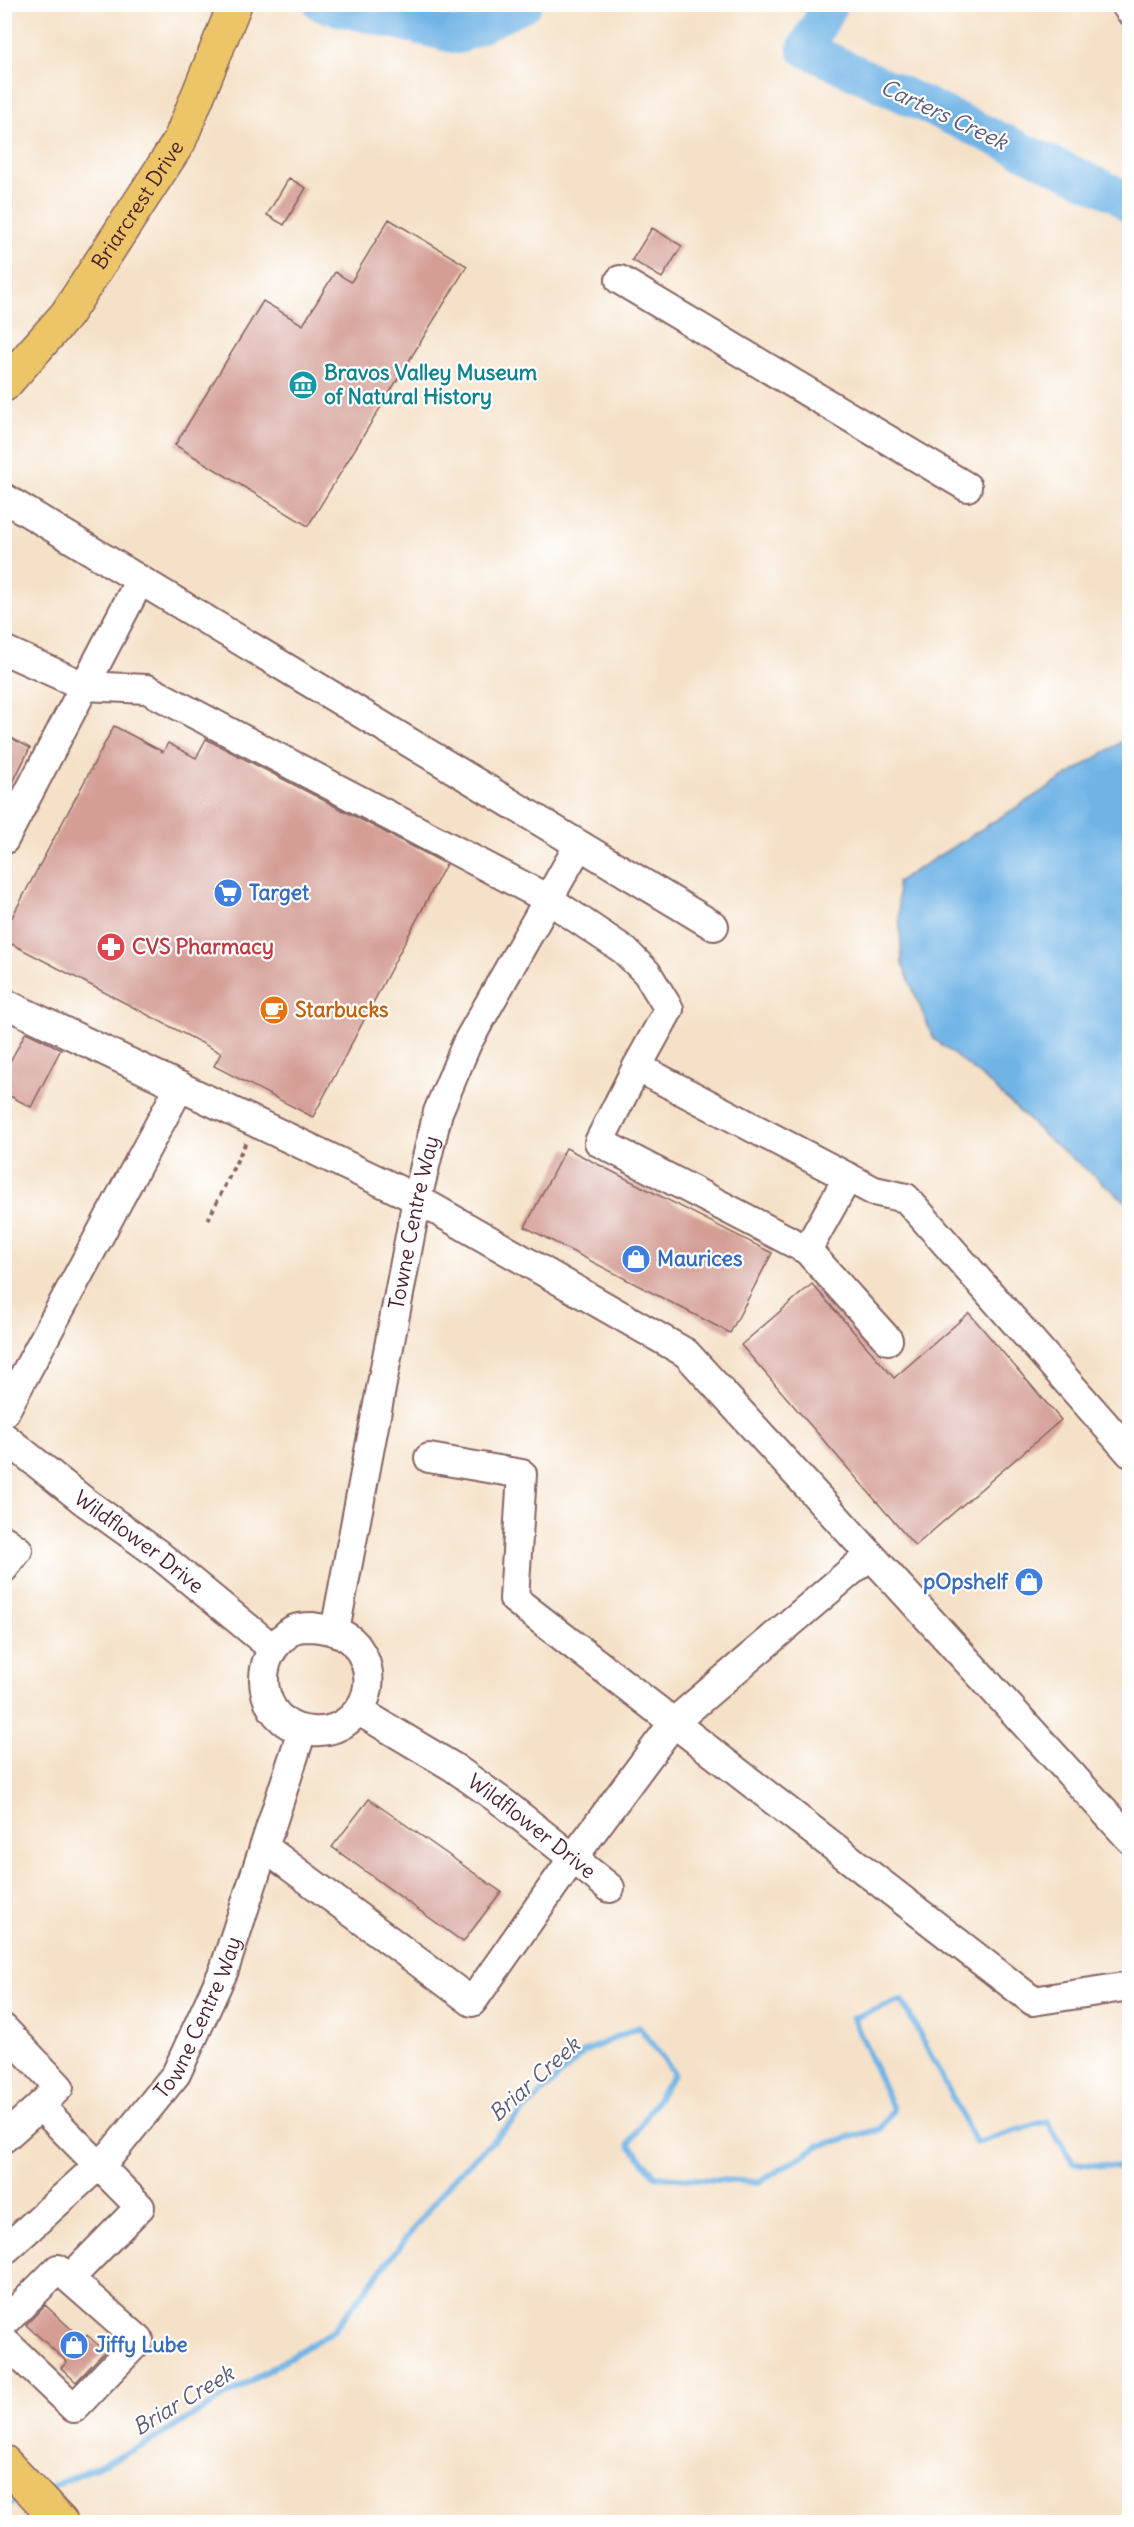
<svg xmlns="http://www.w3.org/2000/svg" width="1134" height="2527" font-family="Delius,sans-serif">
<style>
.water{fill:#70b4e6;stroke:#5d6a88;stroke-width:1.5}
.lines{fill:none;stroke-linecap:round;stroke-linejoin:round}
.stream{stroke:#70b4e6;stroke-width:6}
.river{stroke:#70b4e6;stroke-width:36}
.building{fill:#d49e95}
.minor-casing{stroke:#866362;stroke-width:32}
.major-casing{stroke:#866362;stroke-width:36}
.path{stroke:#866362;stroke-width:4;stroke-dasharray:4.5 4.5;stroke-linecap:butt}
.minor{stroke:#fff;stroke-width:28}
.major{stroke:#edc569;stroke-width:33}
.labels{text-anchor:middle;stroke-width:4.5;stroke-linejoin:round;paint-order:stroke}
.street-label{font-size:21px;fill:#4a1f2b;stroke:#fff}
.culture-label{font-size:21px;font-weight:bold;fill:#0d838f;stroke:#fff;text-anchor:start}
.shop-label{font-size:21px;font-weight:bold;fill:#366cbe;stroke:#fff;text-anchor:start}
.health-label{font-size:21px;font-weight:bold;fill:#be3a42;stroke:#fff;text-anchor:start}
.food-label{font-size:21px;font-weight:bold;fill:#c56008;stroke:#fff;text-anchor:start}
.water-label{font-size:22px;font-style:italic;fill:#595b76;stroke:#fff}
</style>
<rect width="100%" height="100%" fill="#fff"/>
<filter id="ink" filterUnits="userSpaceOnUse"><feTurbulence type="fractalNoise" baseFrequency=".0167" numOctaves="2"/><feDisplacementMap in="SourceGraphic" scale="12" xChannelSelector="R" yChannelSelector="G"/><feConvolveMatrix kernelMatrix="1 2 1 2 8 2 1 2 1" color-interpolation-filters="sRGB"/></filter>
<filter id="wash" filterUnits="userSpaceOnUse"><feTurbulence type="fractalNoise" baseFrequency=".008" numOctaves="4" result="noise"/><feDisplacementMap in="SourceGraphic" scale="24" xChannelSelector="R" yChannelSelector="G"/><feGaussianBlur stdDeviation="1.35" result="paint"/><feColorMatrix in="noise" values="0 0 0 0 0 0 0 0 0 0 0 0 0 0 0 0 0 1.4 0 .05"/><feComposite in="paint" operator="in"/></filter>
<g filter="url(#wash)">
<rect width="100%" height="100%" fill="#f5e1c7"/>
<!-- water -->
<path class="water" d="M1129,737v467l-82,-66 -61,-58 -53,-42 -31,-75 -5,-81z"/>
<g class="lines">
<!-- stream -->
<path class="stream" d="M44,2490l101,-45 188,-114 119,-151 132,-128 55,-25 35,46 -45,71 27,33 104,5 58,-36 63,-17 12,-20 -40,-91 49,-18 74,143 71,-22 26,42 47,4 10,-6
M4,2507l19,-9"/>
<!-- river -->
<path class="river" d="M322,4l136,32 66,-32
M821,4l7,5 -23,40 315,147 10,9"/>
</g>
<g id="blocks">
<!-- building -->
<path class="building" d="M289,178l17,10 -22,37 -17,-10z
M389,219l78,47 -159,260 -133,-81 88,-144 40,24 32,-53 16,10z
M652,228l30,18 -20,32 -30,-18z
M114,726l49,26 5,-9 28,15 10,-19 240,125 -133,253 -99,-51 7,-13 -217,-113v-8z
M4,734l26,14 -26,52z
M26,1032l35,17 -30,58 -27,-14v-20z
M566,1148l206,105 -42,80 -205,-106z
M812,1284l82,94 75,-65 92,107 -146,126 -174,-201z
M369,1799l132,93 -38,50 -131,-95z
M45,2305l38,35 4,-5 18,16 -29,31 -15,-14 6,-6 -41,-37z"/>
</g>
</g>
<g filter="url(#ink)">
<use href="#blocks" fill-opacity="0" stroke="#866362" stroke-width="1.5"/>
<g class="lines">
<!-- minor casing -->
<g class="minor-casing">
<g id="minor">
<path d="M1125,4l5,7"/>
<path d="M620,280l347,207"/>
<path d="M4,498l710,428"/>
<path d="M4,650l80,36 63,3 401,210 76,51 23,23 22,36 -32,58 237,124 32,7 224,255"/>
<path d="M4,840l136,-260"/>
<path d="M4,1003l413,196 269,154 444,486"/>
<path d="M637,1067l-38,75 208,108 81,90"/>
<path d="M807,1250l41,-73"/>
<path d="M4,1413l176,-327"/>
<path id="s1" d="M4,1437l80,64 74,53 113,93"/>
<path d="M429,1458l93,16 -8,125 519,402 97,-15"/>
<path d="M4,1540l14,10 -14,18"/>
<path d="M313,1627c14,2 32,5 42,17 19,24 18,54 -4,74 -11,10 -23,14 -38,13 -49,-1 -66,-64 -29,-94 3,-3 7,-7 11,-8 5,-2 13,-2 18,-2z"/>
<path id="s2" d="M335,1631l82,-432 21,-87 29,-69 112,-198"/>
<path id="s3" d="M359,1711l94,56 52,37 105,84"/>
<path d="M264,1847l208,155 101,-144 101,-136 196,-167"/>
<path d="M4,2029l55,58 -19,19 100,101 -70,71"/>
<path d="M4,2138l36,-32"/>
<path id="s4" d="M4,2251l108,-98 64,-79 48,-104 78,-239"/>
<path d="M4,2323l54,-54 81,71 -65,68 -70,-67"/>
</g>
</g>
<!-- major casing -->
<g class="major-casing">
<g id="major">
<path id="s5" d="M4,385l62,-70 113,-173 56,-138"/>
<path d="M4,2462l57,60"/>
</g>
</g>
<!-- path -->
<path class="path" d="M208,1220l38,-78"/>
<!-- minor -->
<use href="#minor" class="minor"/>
<!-- major -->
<use href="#major" class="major"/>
</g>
</g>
<!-- icons -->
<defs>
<g id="museum-disc" transform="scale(1.5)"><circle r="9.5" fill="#0f9aa8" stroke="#fff"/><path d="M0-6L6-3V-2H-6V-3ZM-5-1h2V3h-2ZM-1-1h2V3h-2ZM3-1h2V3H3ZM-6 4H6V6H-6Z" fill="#fff"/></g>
<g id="supermarket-disc" transform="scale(1.5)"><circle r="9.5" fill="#3f7fe0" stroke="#fff"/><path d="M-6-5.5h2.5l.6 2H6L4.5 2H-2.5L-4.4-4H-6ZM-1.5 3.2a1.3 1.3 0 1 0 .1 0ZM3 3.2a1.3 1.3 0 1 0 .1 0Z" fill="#fff"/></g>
<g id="pharmacy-disc" transform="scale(1.5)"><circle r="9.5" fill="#e0444e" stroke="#fff"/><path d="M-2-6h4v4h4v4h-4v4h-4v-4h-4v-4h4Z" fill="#fff"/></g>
<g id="cafe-disc" transform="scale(1.5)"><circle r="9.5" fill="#e8710a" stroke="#fff"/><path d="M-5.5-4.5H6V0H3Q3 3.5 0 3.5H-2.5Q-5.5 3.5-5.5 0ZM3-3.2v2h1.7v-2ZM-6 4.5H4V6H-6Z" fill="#fff"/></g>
<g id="shop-disc" transform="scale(1.5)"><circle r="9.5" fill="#3f7fe0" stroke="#fff"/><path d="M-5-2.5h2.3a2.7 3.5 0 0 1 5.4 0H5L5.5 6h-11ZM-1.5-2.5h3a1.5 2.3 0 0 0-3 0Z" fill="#fff"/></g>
</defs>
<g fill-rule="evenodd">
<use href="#museum-disc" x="303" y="385"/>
<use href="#supermarket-disc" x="228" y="893"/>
<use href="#pharmacy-disc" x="111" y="947"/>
<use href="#cafe-disc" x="274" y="1010"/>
<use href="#shop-disc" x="636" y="1259"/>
<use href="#shop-disc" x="1029" y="1582"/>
<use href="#shop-disc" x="74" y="2345"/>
</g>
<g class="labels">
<!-- street labels -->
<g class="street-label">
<text dy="7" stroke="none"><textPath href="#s5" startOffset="225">Briarcrest Drive</textPath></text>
<text dy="7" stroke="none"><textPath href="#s2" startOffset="416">Towne Centre Way</textPath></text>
<text dy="7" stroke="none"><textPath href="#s1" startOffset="171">Wildflower Drive</textPath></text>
<text dy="7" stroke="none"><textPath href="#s3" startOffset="208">Wildflower Drive</textPath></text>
<text dy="7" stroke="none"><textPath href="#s4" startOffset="308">Towne Centre Way</textPath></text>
</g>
<!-- culture labels -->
<g class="culture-label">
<text x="324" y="380">Bravos Valley Museum<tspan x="324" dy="24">of Natural History</tspan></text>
</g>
<!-- shop labels -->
<g class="shop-label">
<text x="249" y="900">Target</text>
<text x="657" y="1266">Maurices</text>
<text x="1008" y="1589" text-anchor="end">pOpshelf</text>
<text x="95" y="2352">Jiffy Lube</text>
</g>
<!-- health labels -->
<g class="health-label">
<text x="132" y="954">CVS Pharmacy</text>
</g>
<!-- food labels -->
<g class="food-label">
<text x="295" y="1017">Starbucks</text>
</g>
<!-- water labels -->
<g class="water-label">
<text transform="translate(944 114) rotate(25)" y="8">Carters Creek</text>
<text transform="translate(534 2079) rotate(-42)" y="8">Briar Creek</text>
<text transform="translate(183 2400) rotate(-31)" y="8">Briar Creek</text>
</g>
</g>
<!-- margin -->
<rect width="1134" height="2527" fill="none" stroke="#fff" stroke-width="24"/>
</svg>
